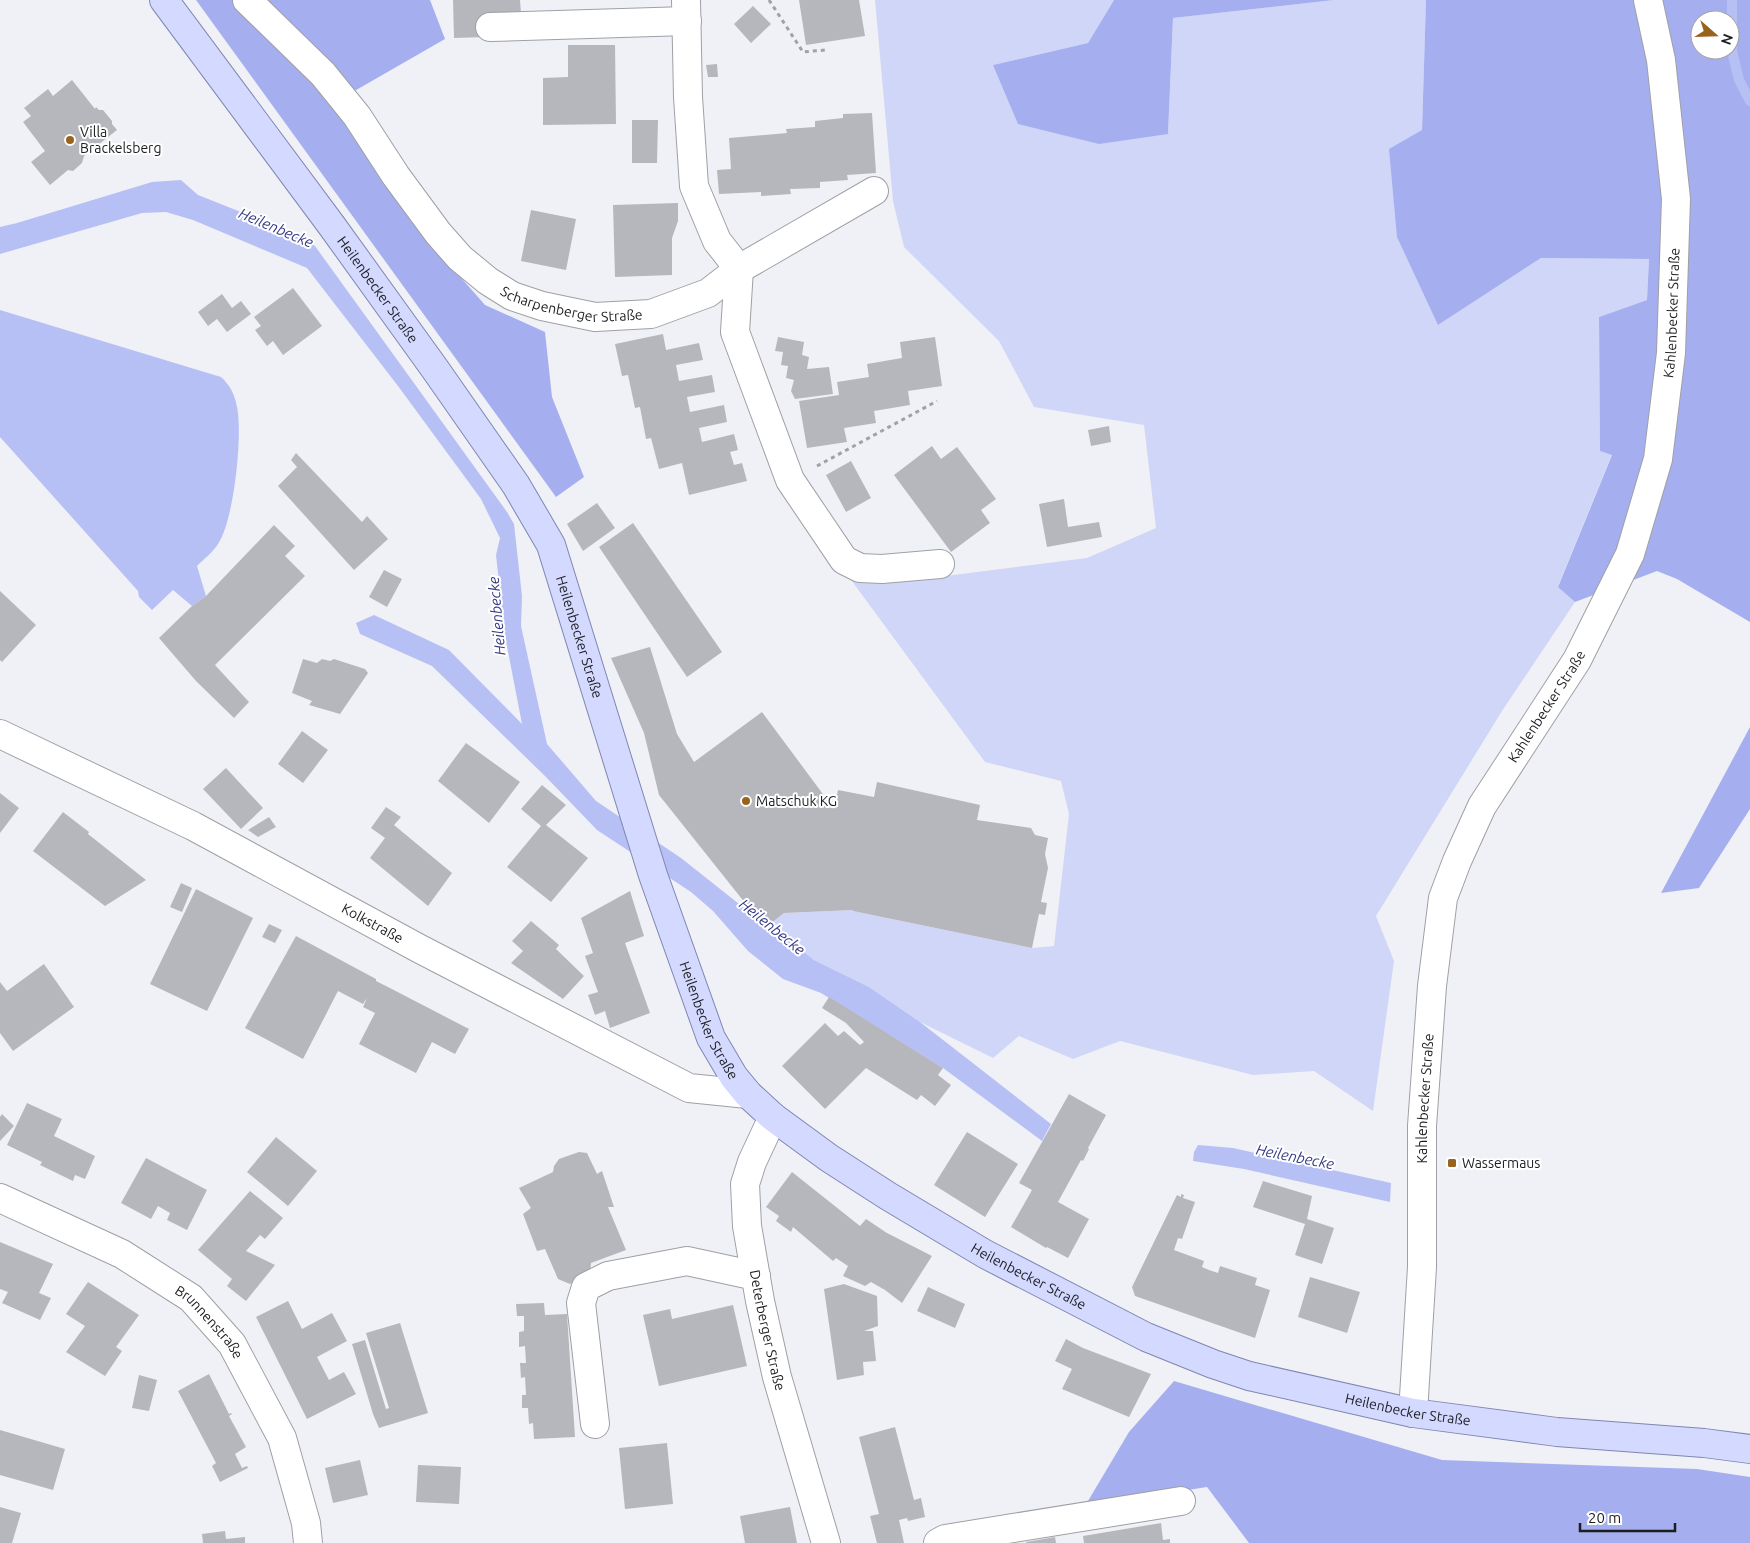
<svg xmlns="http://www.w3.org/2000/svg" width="1750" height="1543" font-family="Ubuntu,sans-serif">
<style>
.green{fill:#d0d6f7}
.forest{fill:#a5afef;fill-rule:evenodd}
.water{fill:#b7c0f4}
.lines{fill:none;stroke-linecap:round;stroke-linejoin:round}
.stream{stroke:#b7c0f4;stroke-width:10}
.building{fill:#b6b7bc}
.minor-casing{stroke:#9fa0a5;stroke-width:30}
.major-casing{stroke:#7f86b1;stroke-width:30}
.path{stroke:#a1a2a6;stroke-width:3;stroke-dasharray:4 4;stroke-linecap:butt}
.minor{stroke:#fff;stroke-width:28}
.major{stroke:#d3d9ff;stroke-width:28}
.poi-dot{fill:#9a631d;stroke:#fff;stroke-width:2}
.labels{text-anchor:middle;stroke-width:4;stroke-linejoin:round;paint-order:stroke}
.poi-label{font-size:14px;fill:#1c1d1f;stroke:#fff;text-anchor:start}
.street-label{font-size:14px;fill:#1c1d1f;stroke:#fff}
.water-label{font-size:15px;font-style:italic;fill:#373b85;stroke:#fff}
</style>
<rect width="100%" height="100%" fill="#f0f1f6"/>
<!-- green -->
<path class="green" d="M875,0h239l-26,43 -95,22 175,69 5,-116 161,-18h92l-4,130 16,195 103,-67 108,1 -2,41 -48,17 1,134 12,3 -54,132 17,16 -73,109 -126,205 18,45 -21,150 -59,-40 -61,4 -133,-34 -47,18 -54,-23 -26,22 -73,-36 -51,-35 -55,-27 -31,-25 -18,-7 19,-15 69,-3v1l179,37 22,-2 15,-132 -8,-33 -76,-19 -139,-189 45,10 196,-25 69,-30 -12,-103 -110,-18 -35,-66 -95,-94 -11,-46z"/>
<!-- forest -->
<path class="forest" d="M196,0h234l15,39 -108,62 98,147 50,57 60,27 7,65 32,80 -28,20z
M1114,0h220l-161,18 -5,116 -69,10 -81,-20 -25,-59 95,-22z
M1426,0h324v622l-73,-43 -20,-8 -82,31 -17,-15 54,-132 -12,-4 -1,-134 48,-17 2,-41 -108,-1 -103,67 -41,-88 -8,-88 33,-19zM1700,20h30v30h-30z
M1750,727v82l-51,79 -38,5z
M1174,1381l268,79 255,9 53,8v66h-501l-42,-56 -122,19 44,-74z"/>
<!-- water -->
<path class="water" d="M181,180l17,15 101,40 16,11 192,266 7,12 8,72 -1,30 26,118 49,57 85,57 77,61 7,9 18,7 31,25 55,27 51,35 131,102 -9,17 -99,-73 -122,-75 -38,-14 -35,-28 -35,-40 -22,-19 -94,-62 -52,-54 -113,-110 -72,-32 -4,-11 18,-8 75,35 73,74 -17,-88 -9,-81 4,-17 -19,-39 -83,-113 -91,-118 -114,-48 -27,-8 -24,1 -142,41v-27l17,-4 135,-41z
M0,310l221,67c9,8 14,18 16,30 6,27 -3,114 -19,137 -5,8 -14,15 -21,22l9,30 -14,10 -19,-16 -21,20 -13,-13 -1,-6 -138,-154z
M1198,1145l35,3 158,35 -1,19 -146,-33 -51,-8 1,-9z"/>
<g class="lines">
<!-- stream -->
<path class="stream" d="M1732,0v51l7,29 11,21"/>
</g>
<!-- building -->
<path class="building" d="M453,0h67l1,13 -36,1 1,23 -32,1z
M799,0h60l6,36 -59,9z
M753,6l18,18 -20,19 -17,-19z
M568,45h47l1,79 -73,1v-47l25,-1z
M717,64l1,13h-10l-2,-12z
M72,80l23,29 1,-2 3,3h4l9,11v3l5,6 -33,26 -2,7 -9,8 -5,-1 -18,15 -19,-23 14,-11 -22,-29 8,-6 -7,-8 24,-19 5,7z
M872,113l4,60 -29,2 1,5 -28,2v6l-30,1 1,5 -30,2v-4l-42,2 -2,-24 14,-1 -2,-31 58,-5 -1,-4 29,-2v-6l28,-3v-4z
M632,120h26l-1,43h-25z
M678,203v18l-6,17v37l-57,2 -2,-72z
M531,210l45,9 -10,51 -45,-9z
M293,288l29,38 -39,29 -10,-14 -6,5 -12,-16 6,-4 -7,-9z
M222,294l10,14 9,-7 10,13 -24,18 -10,-13 -9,7 -10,-14z
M663,334l3,16 33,-7 4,17 -27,5 3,16 33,-6 3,17 -28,5 3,15 34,-7 3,17 -28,6 3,14 32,-8 4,16 -8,2 4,13 8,-2 5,18 -58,14 -7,-32 -23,6 -8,-31 -5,1 -6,-32 -5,1 -7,-33 -6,1 -7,-32z
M778,337l26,5 -2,13 7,2 -2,12 22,-2 4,27 -38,5 -4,-8 3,-11 -8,-2 2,-12 -7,-1 2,-13 -8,-1z
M935,337l7,49 -34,5 2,14 -36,6 2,12 -32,5 3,14 -40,6 -8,-47 40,-6 -2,-13 32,-5 -2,-13 35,-6 -2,-16z
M1109,426l2,16 -20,4 -3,-16z
M932,446l9,13 16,-12 39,52 -15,11 9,13 -39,29 -57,-77z
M296,453l66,69 5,-6 21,23 -34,31 -76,-84 19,-19 -6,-7z
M851,461l20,37 -25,14 -20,-37z
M1064,499l4,28 31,-5 3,15 -55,10 -8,-43z
M597,503l18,25 -32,23 -16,-27z
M633,523l89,129 -35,25 -88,-130z
M274,525l21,21 -10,10 20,20 -90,89 34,37 -15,16 -38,-37 -37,-43 33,-32 14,-10z
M384,570l18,9 -15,28 -18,-10z
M0,591l36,34 -34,37 -2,-2z
M650,647l27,87 17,28 68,-50 72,97 4,-19 36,7 3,-15 103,23 -3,15 54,8 4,7 13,3 -3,16 3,14 -7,34 6,1 -2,12 -6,-1 -7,34 -179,-37v-1l-69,3 -19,15 -106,-133 -15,-62 -33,-75z
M303,659l14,4 5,-4 8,2 4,-2 31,10 3,4 -28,41 -31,-9 3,-4 -20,-8z
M302,731l26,19 -25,33 -25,-19z
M466,743l54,39 -31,41 -51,-42z
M226,768l37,40 -22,21 -38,-40z
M542,785l24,20 -20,20 42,33 -37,44 -44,-35 34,-41 -20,-17z
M0,793l19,15 -19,25z
M386,807l15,10 -7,8 58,48 -24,33 -58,-48 15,-20 -14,-10z
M63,812l26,20 -1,2 58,46 -41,26 -72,-55z
M269,817l7,10 -18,10 -10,-7z
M181,883l11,5 -10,24 -12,-5z
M196,889l57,29 -46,93 -57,-27z
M630,891l14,45 -19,7 25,70 -40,15 -5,-17 -10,4 -7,-20 10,-3 -13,-36 8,-3 -12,-35z
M531,921l28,24 -3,4 28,27 -21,23 -52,-36 12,-12 -11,-10z
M269,924l13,6 -7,13 -13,-6z
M296,936l80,43v2l12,6 81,42 -14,25 -23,-12 -16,31 -57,-29 16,-31 -12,-6 4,-9 -4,6 -25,-13 -35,68 -58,-31z
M44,964l30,43 -61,44 -13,-18v-51l7,9z
M829,997l114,71 -5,7 13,10 -16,21 -14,-11 -4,5 -51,-32 -41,41 -43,-43 43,-43 13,13 6,-5 16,14 4,-3 -18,-19 -24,-15z
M1069,1094l37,21 -18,33 1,1 -6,12 -2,-1 -23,42 31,17 -21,39 -21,-11 -1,1 -35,-21 21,-37 -13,-7z
M27,1103l35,16 -8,17 41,20 -10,23 -10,-4 -2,6 -33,-16 2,-3 -35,-17z
M2,1114l12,12 -14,15v-24z
M967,1132l51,32 -33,53 -51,-32z
M276,1137l41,34 -29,35 -41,-34z
M579,1152l8,1 10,21 5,-3 12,36h-6l18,43 -35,13 -1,10 -20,11 -12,-5 -13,-30 -8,2 -14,-37 8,-6 -12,-20 34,-16 1,-6 5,-7z
M146,1158l61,32 -20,40 -20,-10 3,-7 -12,-7 -7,13 -30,-16z
M792,1172l68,54 6,-7 21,14 45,23 -30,47 -17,-13 -14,-8 -6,4 -22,-10 5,-10 -12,-8 -3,3 -40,-34 -2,5 -15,-11 3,-5 -13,-9z
M1263,1181l49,15 -5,23 27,9 -12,36 -27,-9 10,-31 -52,-17z
M250,1191l33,27 -18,21 -5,-4 -14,16 29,14 -29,36 -19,-15 5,-7 -34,-29z
M1181,1194l3,1 -1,3 12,4 -13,37 -4,-1 -4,12 30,11 -2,6 7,3 9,3 2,-7 37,12 -2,7 15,5 -15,48 -120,-42 -3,-9 45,-92 4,2z
M0,1242l53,22 -14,29 12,5 -11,22 -38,-17 6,-11 -8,-3z
M1310,1277l50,15 -13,41 -49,-16z
M88,1282l51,33 -23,32 6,4 -17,25 -39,-24 19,-26 -19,-12z
M844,1284l33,12 1,30 -14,5h9l3,30 -13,1 1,13 -27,5 -13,-91z
M928,1287l37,17 -10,24 -38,-17z
M288,1301l14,28 30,-16 15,28 -30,16 12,23 15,-8 12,22 -49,25 -51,-102z
M544,1303l1,12 22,-1 8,123 -41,2 -1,-16 -4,1 -1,-16h-6v-13h4l-1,-18 -4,1 -1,-15h6l-1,-17 -6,1v-15l5,-1v-15h-7l-1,-12z
M733,1305l14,61 -88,20 -16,-71 27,-6 2,10z
M400,1323l28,90 -49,15 -6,-14 -21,-70 13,-4 21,69 3,-1 -23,-75z
M1066,1339l17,9 68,26 -22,43 -67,-28 10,-20 -17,-8z
M209,1374l20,40 2,-1 1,1 -3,2 17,31 -11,7 7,14 5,-2 1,2 -28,14 -8,-16 4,-3 -38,-72z
M139,1375l18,5 -8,31 -17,-3z
M895,1427l19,73 7,-2 4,19 -17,4 -1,-3 -8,2 5,23h-27l-7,-27 9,-2 -20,-77z
M0,1430l65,19 -12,41 -53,-15z
M667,1443l6,61 -48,5 -6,-61z
M360,1460l8,35 -35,8 -8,-35z
M418,1465l43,2 -2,37 -43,-2z
M0,1507l21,6 -9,30h-12z
M790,1507l7,36h-52l-5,-27z
M1161,1523l2,17 7,-1v4h-86l-1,-7z
M225,1531l1,8 19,-2v6h-42l-1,-9z
M1055,1537l1,6h-30v-1z"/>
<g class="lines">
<!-- minor casing -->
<g class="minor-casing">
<g id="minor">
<path id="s1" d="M247,0l76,74 34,42 39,60 42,57 22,25 28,23 24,15 30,10 53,11 56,-3 57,-21 31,-24 135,-78"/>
<path d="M686,0l2,97 6,89 23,55 22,28"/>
<path d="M490,27l197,-6"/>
<path d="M739,269l-4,63 55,148 54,80 16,8 22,1 58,-5"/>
<path id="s2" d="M0,734l193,92 227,123 269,139 59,6"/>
<path id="s3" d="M773,1117l-21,45 -7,22 2,42 13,75 17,76 49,166"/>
<path id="s4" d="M0,1198l122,56 69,44 41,46 50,94 24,85 2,20"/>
<path id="s5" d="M1413,1413l9,-146v-141l10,-140 11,-88 14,-37 25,-55 95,-146 53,-106 28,-95 13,-106 5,-154 -15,-139 -13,-60"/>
<path d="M595,1424l-14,-121 5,-16 22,-11 79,-15 69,15"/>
<path d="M938,1543l7,-4 236,-38"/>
</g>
</g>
<!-- major casing -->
<g class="major-casing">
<g id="major">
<path id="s6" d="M164,0l168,226 103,143 81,116 35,60 102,330 58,163 23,39 14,17 25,23 56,41 59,38 97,58 161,83 67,27 36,12 164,37 144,19 147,11 46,6"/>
</g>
</g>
<!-- path -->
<path class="path" d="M769,0l34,52 22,-2
M817,466l120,-65"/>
<!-- minor -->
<use href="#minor" class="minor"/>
<!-- major -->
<use href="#major" class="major"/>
</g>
<!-- markers -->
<g class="poi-dot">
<circle cx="70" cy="140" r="5"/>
<circle cx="746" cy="801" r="5"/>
<rect x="1447" y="1158" width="10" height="10" rx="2.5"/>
</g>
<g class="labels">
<!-- poi labels -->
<g class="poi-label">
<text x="80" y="137">Villa<tspan x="80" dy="16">Brackelsberg</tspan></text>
<text x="756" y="806">Matschuk KG</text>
<text x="1462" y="1168">Wassermaus</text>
</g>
<!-- street labels -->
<g class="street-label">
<text dy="5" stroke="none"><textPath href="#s6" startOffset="360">Heilenbecker Straße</textPath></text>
<text dy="5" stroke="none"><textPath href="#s1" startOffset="461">Scharpenberger Straße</textPath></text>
<text dy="5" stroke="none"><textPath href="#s5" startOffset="1155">Kahlenbecker Straße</textPath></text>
<text dy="5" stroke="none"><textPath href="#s6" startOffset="765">Heilenbecker Straße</textPath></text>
<text dy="5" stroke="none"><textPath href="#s5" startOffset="735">Kahlenbecker Straße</textPath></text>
<text dy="5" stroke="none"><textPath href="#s2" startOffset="418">Kolkstraße</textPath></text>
<text dy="5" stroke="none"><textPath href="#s6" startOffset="1170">Heilenbecker Straße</textPath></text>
<text dy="5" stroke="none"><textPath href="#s5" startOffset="315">Kahlenbecker Straße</textPath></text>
<text dy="5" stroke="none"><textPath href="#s6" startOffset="1590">Heilenbecker Straße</textPath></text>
<text dy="5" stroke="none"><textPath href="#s4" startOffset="246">Brunnenstraße</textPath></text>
<text dy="5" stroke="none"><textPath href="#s3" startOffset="221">Deterberger Straße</textPath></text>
<text dy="5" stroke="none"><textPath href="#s6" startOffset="1995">Heilenbecker Straße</textPath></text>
</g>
<!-- water labels -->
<g class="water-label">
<text transform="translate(276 228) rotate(23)" y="5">Heilenbecke</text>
<text transform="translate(497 616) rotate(-95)" y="5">Heilenbecke</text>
<text transform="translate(772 927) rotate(39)" y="5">Heilenbecke</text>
<text transform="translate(1295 1157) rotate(11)" y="5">Heilenbecke</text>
</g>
</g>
<!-- north arrow -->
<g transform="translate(1715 35) rotate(110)"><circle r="24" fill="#ffffff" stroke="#a4a5a5"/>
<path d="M0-4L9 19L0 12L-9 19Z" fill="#9a631d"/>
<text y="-8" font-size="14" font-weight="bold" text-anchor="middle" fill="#1c1d1f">N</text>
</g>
<!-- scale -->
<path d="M1580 1523v8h95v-8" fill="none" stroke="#1c1d1f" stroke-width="2.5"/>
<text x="1588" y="1523" font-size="15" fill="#1c1d1f" stroke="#ffffff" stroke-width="4" paint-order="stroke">20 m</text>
</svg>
